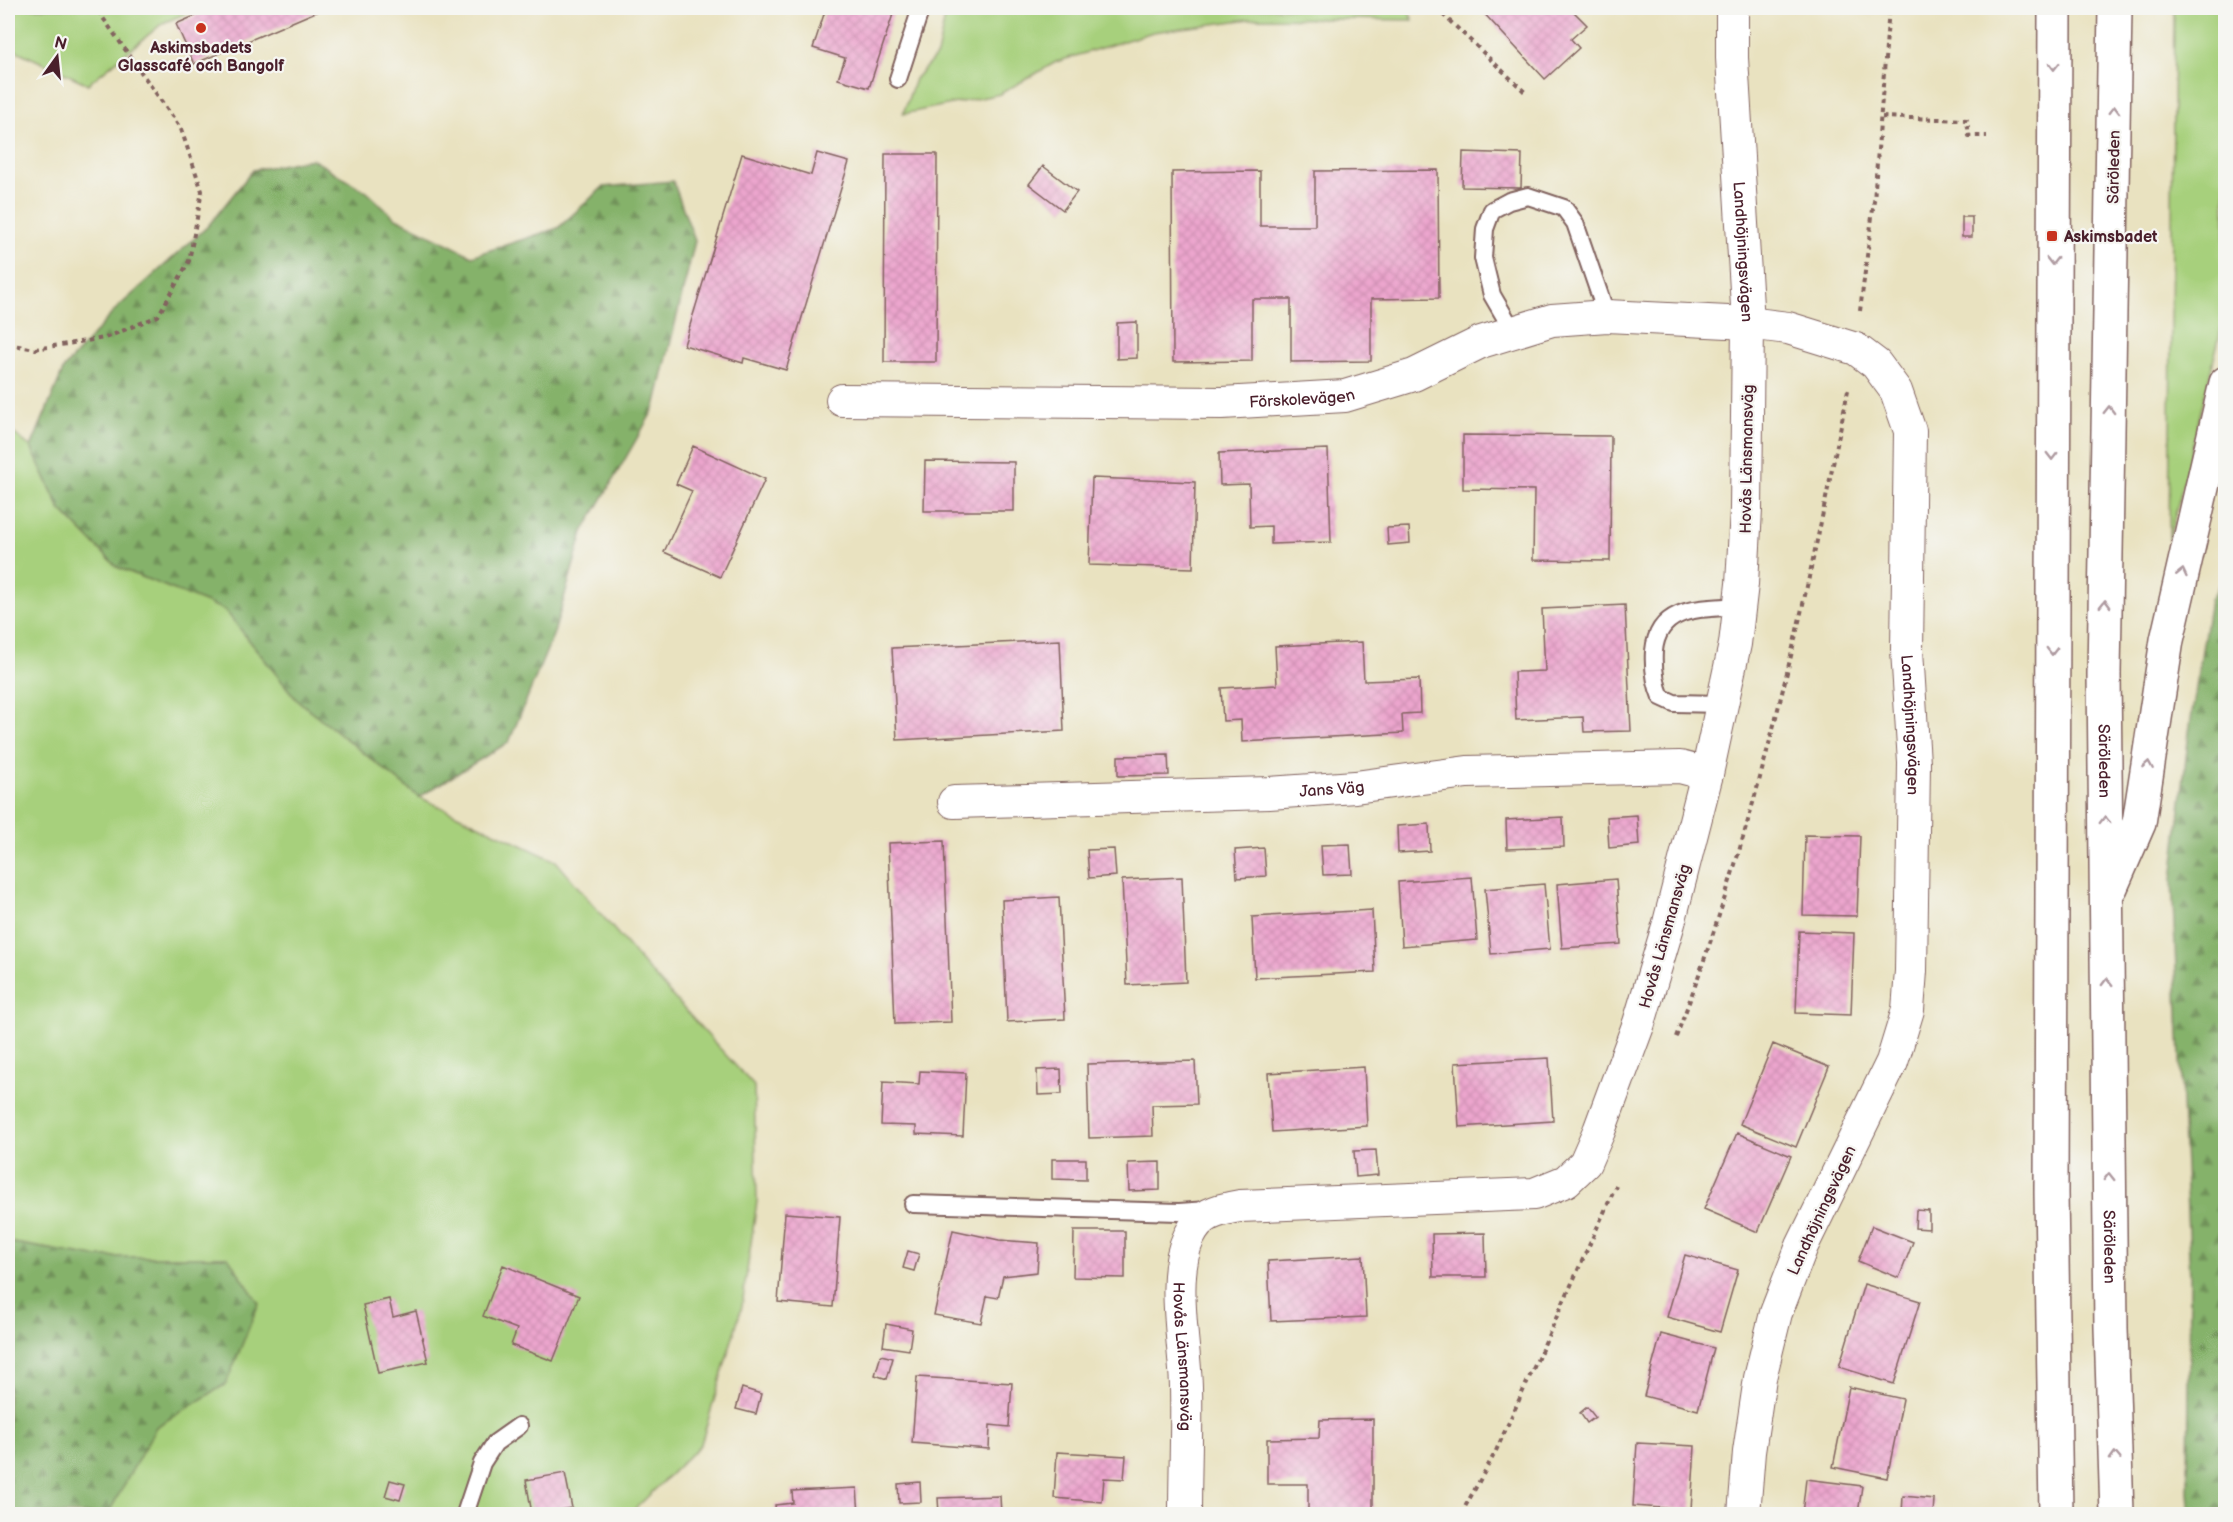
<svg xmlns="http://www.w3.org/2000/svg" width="2233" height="1522" font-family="'Balsamiq Sans',sans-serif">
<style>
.green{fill:#a7d07b;stroke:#787853;stroke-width:1.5}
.forest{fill:url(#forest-firs);stroke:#68684b;stroke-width:1.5}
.building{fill:url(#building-cross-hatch)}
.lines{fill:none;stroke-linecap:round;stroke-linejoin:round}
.service-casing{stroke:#82635f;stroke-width:20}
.minor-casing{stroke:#82635f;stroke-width:34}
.primary-casing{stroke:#82635f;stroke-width:36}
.path{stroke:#82635f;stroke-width:4;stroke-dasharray:4.5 4.5;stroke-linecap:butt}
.service{stroke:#fff;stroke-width:16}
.minor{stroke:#fff;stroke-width:32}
.primary{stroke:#fff;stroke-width:33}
.oneway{stroke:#ae9aa0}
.poi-dot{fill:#c8321e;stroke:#f6f6f2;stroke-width:2}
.labels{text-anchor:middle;stroke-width:4.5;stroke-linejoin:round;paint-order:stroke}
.poi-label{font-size:16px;font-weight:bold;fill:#4a1f2b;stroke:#f6f6f2}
.street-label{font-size:16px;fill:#4a1f2b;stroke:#f6f6f2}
</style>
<defs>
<pattern id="forest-firs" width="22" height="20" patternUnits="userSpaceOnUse" patternTransform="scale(1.5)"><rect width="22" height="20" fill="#85b26b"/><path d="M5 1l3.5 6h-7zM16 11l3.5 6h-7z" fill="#6f9058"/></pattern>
<pattern id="building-cross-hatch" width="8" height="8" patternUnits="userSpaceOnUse" patternTransform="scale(1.5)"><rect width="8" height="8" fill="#eca6ce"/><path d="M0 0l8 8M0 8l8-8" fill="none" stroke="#cc8eb1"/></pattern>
</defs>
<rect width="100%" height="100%" fill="#f6f6f2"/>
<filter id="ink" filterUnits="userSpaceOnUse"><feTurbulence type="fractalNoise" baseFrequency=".0167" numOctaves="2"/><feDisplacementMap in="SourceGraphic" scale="12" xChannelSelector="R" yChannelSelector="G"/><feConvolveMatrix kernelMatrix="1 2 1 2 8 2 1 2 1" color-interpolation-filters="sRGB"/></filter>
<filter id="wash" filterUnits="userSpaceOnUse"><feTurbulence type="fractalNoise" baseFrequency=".008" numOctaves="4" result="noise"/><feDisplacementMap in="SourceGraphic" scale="24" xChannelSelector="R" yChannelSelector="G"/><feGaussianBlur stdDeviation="1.35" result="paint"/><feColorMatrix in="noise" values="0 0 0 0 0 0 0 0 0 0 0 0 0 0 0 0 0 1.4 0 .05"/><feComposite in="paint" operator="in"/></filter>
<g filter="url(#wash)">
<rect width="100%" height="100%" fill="#e9e2c0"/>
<!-- green -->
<path class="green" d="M8,8h191l-36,15 -75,61 -80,-37z
M947,8h460l6,12 -156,-2 -104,14 -97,30 -56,32 -97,20 12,-35 22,-24z
M2174,8h51v306l-56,226z
M8,429l23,18 29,62 57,58 108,43 71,89 123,98 137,64 89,105 109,120 3,115 -15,105 -41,138 -71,70h-522l48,-88 70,-42 2,-127h-133l-87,-15z"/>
<!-- forest -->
<path class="forest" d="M312,159l55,33 27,25 78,39 86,-28 45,-41 70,-6 22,60 -40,166 -72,125 -29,101 -45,109 -90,55 -123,-98 -71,-89 -108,-43 -57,-58 -29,-62 33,-79 52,-59 92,-83 45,-56z
M2225,577l1,937h-36l-2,-21 2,-215 -18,-398 17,-148 21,-132z
M8,1242l87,15h133l31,46 -33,81 -70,43 -48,87h-100z"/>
<g id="blocks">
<!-- building -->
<path class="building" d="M213,8h112l-131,56 -18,-40z
M826,8h69l-26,80 -31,-9 7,-21 -32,-10z
M1479,8h91l17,17 -16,14 8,9 -34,31z
M1463,152l59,2 -1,34 -59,-1z
M817,153l32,9 -63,208 -42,-12 -1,5 -59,-18 58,-191 69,21z
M885,154h52l-1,208h-52z
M1043,166l34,26 -14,18 -34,-26z
M1438,170l1,128 -68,1v62l-80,1v-63h-39v62l-79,1 -1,-190 88,-1v55h55v-55z
M1962,217h10v20h-10z
M1137,322v36l-20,1v-36z
M1463,435l148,1 -1,125 -77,-1 1,-70 -71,-1z
M693,446l72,33 -45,98 -56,-25 28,-61 -16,-7z
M1328,449l3,93 -60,2v-18l-21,1 -1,-43 -29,1 -1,-32z
M925,461l89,1v49h-90z
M1092,478l103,4 -2,86 -104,-3z
M1409,527l1,16 -22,2 -1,-17z
M1625,605l6,126 -47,1 -1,-15 -67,3 -2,-48 31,-1 -3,-62z
M1060,640l4,91 -167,9 -5,-92z
M1362,642l2,39 55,-2 1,34 -18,1 1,19 -161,9 -1,-22 -18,1 -2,-33 56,-3 -2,-39z
M1168,755l1,20 -51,1v-20z
M1637,815l2,30 -30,3 -2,-31z
M1563,817l1,30 -57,2 -1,-29z
M1429,824l1,27 -32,2 -1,-27z
M1805,835l55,1 -3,80 -54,-1z
M944,841l7,181 -56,2 -7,-181z
M1350,844l2,30 -29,1 -2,-30z
M1264,848l2,28 -29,2 -2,-28z
M1114,849l2,27 -27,2 -2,-28z
M1182,877l4,105 -59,3 -5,-105z
M1472,877l5,63 -75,6 -4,-64z
M1616,879l5,65 -59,4 -5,-64z
M1544,884l6,65 -59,5 -6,-65z
M1059,897l6,122 -58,3 -5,-122z
M1372,910l3,62 -120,6 -3,-61z
M1799,931l55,2 -3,82 -55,-2z
M1773,1044l56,23 -33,80 -56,-23z
M1549,1058l4,63 -94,6 -4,-64z
M1195,1061l2,43 -45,1 1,31 -64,2 -2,-74z
M1364,1067l3,59 -95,6 -4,-59z
M1061,1069l1,25 -24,1 -1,-25z
M920,1071l46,2 -3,63 -47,-2v-8l-35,-1 2,-43 36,2z
M1737,1133l54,23 -33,76 -54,-23z
M1376,1150l2,25 -22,2 -2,-26z
M1052,1159h34v21l-34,-1z
M1160,1162v28l-31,1 -1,-28z
M1916,1210l13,1v18l-14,-1z
M785,1213l55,4 -7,90 -55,-5z
M1872,1226l41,16 -14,36 -41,-17z
M953,1230l46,10 40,3 -2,29 -34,4 -5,22 -11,-2 -6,27 -47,-8z
M1074,1231h51v47l-52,-1z
M1485,1233l1,44h-53l-1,-43z
M908,1251l11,3 -5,17 -11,-3z
M1685,1255l53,15 -18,62 -53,-15z
M1363,1256l3,61 -95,4 -3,-60z
M503,1265l76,31 -26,65 -42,-16 6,-16 -34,-13z
M1864,1284l56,17 -26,83 -55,-17z
M389,1299l4,18 23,-6 12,51 -50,11 -15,-68z
M886,1324l26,5 -3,21 -26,-4z
M1661,1334l53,14 -16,62 -54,-14z
M881,1355l12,3 -6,21 -12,-4z
M917,1377l95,6 -3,44 -19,-2 -1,24 -77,-6z
M1849,1387l54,12 -16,79 -54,-11z
M742,1388l19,6 -5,20 -20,-5z
M1587,1407l8,10 -8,6 -7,-10z
M1373,1419v95h-65v-30h-41v-45l52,-1 1,-18z
M1637,1443l58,3 -4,64 -58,-4z
M1057,1452l69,4 -2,23 -20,-1 -2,24 -48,-4z
M565,1473l7,35 -40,6 -6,-34z
M1806,1479l56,7 -4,28h-56z
M390,1480l15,4 -5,16 -15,-4z
M920,1482l1,20 -22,1 -1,-19z
M857,1488l2,26h-83l-1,-9 18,-2 -1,-12z
M1000,1496l1,18h-62l-1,-16z
M1903,1496l31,3 -1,15h-31z
M679,1510l20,3v1h-21z"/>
</g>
</g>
<g filter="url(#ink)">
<use href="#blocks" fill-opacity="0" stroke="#82635f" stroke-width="1.5"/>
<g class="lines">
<!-- service casing -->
<g class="service-casing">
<path id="service" d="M898,79l23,-71
M1513,331l-21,-36 -9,-37 2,-29 7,-19 17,-9 19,-5 36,12 11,15 32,93
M1722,704l-48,-1 -13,-6c-6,-14 -8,-30 -7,-46 4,-46 49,-42 85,-45
M913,1204l266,8 29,-2
M465,1514l17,-51 13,-20 24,-17"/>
</g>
<!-- minor casing -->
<g class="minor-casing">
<g id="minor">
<path id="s1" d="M1732,8v50l16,265 40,5 68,21 20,15 20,27 14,40 -3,219 7,113 -3,208 -3,39 -16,52 -90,184 -26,67 -16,65 -11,74 -5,62"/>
<path id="s2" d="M842,400l380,3 123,-7 69,-21 67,-33 71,-22 55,-4 141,7 -2,186 -4,75 -7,60 -28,130 -38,149 -30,100 -40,108 -14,32 -19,18 -32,13 -294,12c-24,4 -40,8 -51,31 -19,39 -4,107 -3,150 1,42 -1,85 -1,127"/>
<path id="s3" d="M954,802l315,-9 86,-6 112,-15 213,-5 27,7"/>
</g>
</g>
<!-- primary casing -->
<g class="primary-casing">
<g id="primary">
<path d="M2055,8l-4,1185 5,321"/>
<path id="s4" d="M2115,8l-11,666 7,654 6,186"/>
<path d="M2111,887l28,-64 28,-183 59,-257"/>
</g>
</g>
<!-- path -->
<path class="path" d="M1436,8l90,85
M1882,117l85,3 2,16h18
M1860,311l14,-110 15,-193
M8,344l27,5 70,-11 53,-22 31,-55 13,-70 -21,-62 -85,-121
M1676,1037c81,-211 128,-426 172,-647
M1461,1514l34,-61 121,-267"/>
<!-- service -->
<use href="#service" class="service"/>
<!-- minor -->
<use href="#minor" class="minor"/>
<!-- primary -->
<use href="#primary" class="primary"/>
</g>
<!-- one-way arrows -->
<defs><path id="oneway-chevron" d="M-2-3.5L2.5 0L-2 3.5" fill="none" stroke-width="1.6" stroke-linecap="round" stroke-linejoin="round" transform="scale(1.5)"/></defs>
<g class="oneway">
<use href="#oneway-chevron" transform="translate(2054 66) rotate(91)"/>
<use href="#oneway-chevron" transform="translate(2114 110) rotate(-89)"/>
<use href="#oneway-chevron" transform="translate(2052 261) rotate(90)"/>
<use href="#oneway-chevron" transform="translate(2109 410) rotate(-89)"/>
<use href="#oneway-chevron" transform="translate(2052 456) rotate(90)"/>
<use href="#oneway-chevron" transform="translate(2182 573) rotate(-77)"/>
<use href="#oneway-chevron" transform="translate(2105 604) rotate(-89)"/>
<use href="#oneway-chevron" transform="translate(2052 651) rotate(90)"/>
<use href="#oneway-chevron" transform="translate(2148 765) rotate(-81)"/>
<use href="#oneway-chevron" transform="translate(2105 820) rotate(-90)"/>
<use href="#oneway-chevron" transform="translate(2107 982) rotate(-91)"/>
<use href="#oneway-chevron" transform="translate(2109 1177) rotate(-91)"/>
<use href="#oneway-chevron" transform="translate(2115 1456) rotate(-92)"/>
</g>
</g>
<!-- markers -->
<g class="poi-dot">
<circle cx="201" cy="28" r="6"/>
<rect x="2046" y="230" width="12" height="12" rx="3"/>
</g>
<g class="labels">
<!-- poi labels -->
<g class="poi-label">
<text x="201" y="53">Askimsbadets<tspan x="201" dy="18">Glasscafé och Bangolf</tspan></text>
<text x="2064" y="242" text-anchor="start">Askimsbadet</text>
</g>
<!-- street labels -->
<g class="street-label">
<text transform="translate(2113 167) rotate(-89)" y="6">Säröleden</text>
<text dy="6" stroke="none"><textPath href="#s1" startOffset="244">Landhöjningsvägen</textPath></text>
<text dy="6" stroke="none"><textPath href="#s2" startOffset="460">Förskolevägen</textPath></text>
<text transform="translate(1746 459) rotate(-89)" y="6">Hovås Länsmansväg</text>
<text dy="6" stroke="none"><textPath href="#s1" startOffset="822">Landhöjningsvägen</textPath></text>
<text dy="6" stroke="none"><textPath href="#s4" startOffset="753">Säröleden</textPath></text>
<text dy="6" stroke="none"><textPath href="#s3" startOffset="378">Jans Väg</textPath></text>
<text transform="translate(1664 936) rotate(-74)" y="6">Hovås Länsmansväg</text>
<text transform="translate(1821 1210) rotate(-65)" y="6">Landhöjningsvägen</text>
<text dy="6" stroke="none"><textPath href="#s4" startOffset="1239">Säröleden</textPath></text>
<text dy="6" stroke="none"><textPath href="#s2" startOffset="2322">Hovås Länsmansväg</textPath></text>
</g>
</g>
<!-- margin -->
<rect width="2233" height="1522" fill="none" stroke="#f6f6f2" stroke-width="30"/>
<!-- north arrow -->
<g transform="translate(57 57) rotate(15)" stroke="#f6f6f2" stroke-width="4.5" paint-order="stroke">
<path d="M0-4.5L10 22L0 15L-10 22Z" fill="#4a1f2b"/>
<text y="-9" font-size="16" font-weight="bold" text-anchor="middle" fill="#4a1f2b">N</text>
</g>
</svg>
